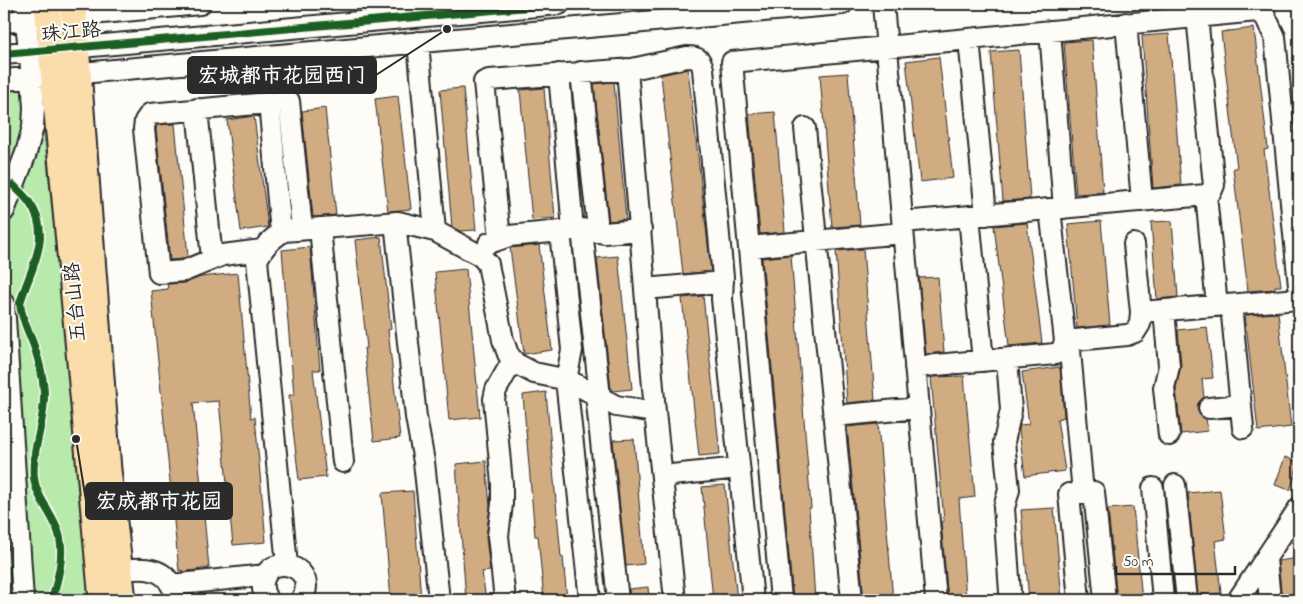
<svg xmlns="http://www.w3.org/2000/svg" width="1303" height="604" font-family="'Indie Flower','LXGW WenKai TC',sans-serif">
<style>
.green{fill:#b7eaab;stroke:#718a6b}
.building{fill:#d1ac83;stroke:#2b2b2b}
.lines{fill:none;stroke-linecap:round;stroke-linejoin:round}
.minor-casing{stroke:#2b2b2b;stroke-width:24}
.major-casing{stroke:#2b2b2b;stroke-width:29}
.minor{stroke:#fdfcf7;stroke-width:20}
.major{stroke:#fbddab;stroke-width:25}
.cycleway-casing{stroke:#fdfcf7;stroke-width:11}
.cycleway{stroke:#1b5e20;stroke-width:8}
.labels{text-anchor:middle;stroke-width:4;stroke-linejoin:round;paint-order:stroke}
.street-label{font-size:20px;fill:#2b2b2b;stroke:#fdfcf7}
.leader{fill:none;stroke:#2b2b2b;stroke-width:2}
.callout-dot{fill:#2b2b2b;stroke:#fdfcf7;stroke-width:2}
.callout{fill:#2b2b2b;stroke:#2b2b2b;stroke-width:2}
.callout-label{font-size:21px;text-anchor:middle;font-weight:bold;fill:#fff}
</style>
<rect width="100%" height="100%" fill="#fdfcf7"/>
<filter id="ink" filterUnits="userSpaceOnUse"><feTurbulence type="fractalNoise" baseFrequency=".02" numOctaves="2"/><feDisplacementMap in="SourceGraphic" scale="10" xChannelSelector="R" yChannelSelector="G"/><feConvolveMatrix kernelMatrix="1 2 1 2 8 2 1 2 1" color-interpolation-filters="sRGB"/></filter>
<g filter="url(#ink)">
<!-- green -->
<path class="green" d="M39,87l21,198 12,87 20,228h-88v-510z"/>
<!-- building -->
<path class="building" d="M1254,28l14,121 -4,1 17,136h-6v3l-27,2 -15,-123h4l-16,-136z
M1169,34l12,151 -28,3 -11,-152z
M1092,40l11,152 -27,2 -12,-152z
M1019,50l11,149 -27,2 -12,-149z
M939,57l14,121 -33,4 -14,-121z
M688,69l23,202 -28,3 -22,-199z
M848,73l12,152 -26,2h-2l-12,-152z
M614,82l12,137 -17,2 -15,-137z
M463,88l13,142 -16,1 -8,-4 -12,-137z
M544,88l11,130 -23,2 -12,-130z
M398,96l13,113 -23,2 -13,-112z
M325,108l11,107 -23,2 -11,-106z
M775,112l10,120 -25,2 -11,-120z
M254,116l14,111 -27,4 -14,-111z
M175,124l13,132 -7,3 -11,1 -14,-131 1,-4z
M1101,221l9,104 -33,3 -9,-104z
M1172,221l6,76 -21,2 -6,-77z
M1027,223l15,120 -33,3 -15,-120z
M381,237l10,92 -3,1 12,108 -26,3 -10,-93h3l-12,-108z
M539,245l13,105 -28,4 -14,-106z
M310,247l10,123h-7l13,107 -27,3 -10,-85h5l-12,-145z
M863,249l12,151 -28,3 -11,-152z
M791,255l20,253h-2l6,92h-22l-31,-342z
M618,256l14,133 -19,2 -2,-1 -14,-132z
M466,269l14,148 -31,3 -14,-148z
M238,273l13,145 4,-1 11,125 -33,3 -14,-144 -26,2 16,165 -27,4v-2l-3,1 -28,-280 17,-2 -1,-5 18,-1 16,-6z
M938,277l6,75 -18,2 -7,-76z
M703,296l17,158 -21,2 -17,-158z
M1278,313l13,114 -33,4 -13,-116z
M1207,327l6,51 -11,1 2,19 -6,5 -1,6 3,6 6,4 2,12 -27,3 -5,-45 5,-24 -3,-35z
M1060,367l4,50 -7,2 8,52 -40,5 -6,-46 1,-5 9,-1 -7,-52z
M964,376l11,121 -16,2 7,101h-18l-7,-78 3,-1 -13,-144z
M546,392l15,165h2l4,43h-23l-6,-64h-3l-12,-141z
M878,424l15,176h-29l-17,-173z
M634,439l10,125 -18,2 -13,-126z
M1285,457l14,5 -9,28 -15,-5z
M486,461l4,46 -4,30 4,34 -8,1 4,28h-20l-10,-136z
M725,485l12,115h-24l-11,-113z
M1220,490l6,49 -11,2 6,52 -23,2 -10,-102z
M413,491l8,109h-30l-9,-107z
M1133,507l9,93h-25l-9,-91z
M1054,508l8,92h-33l-8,-90z
M1299,558v42h-17l-4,-39z
M648,587l1,13h-19l-1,-11z"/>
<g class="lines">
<!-- minor casing -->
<g class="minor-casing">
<path id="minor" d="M883,4l53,596
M4,22l196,-18
M1126,23l16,178
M1050,31l14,177
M969,39l17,176
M418,42l17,189
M4,54l555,-50
M627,69l28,343 20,188
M581,72l16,148 -3,11
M559,74l14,155
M4,80l838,-76
M269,102l12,131
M197,109l15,150
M805,128l47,472
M1206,195l11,111
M4,211l22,-58 7,-26 1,-19 -2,-31 -8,-73
M969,216l14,145
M395,222l21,195 8,45 15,138
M903,222l303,-27 5,-3 3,-7 -1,-9 -16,-160
M320,228l23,234
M582,229l18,168
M560,231l12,119 -6,30 24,220
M500,238l-16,-156 5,-2 143,-11 55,-12c10,0 14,2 16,12l20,208 -1,22 31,301
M489,243l20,-7 73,-7 22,4 37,-3
M749,247l154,-14
M262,250l-39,5 -39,16 -25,2 -15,-144 1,-8 5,-7 139,-13 13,128
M645,289l78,-7
M4,303l19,297
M1231,305l12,123
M1164,310l5,56 -5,22 5,47
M1141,312l158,-13
M1069,340l14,153
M1065,341l62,-6 8,-3 5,-8 1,-12 -7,-68
M1007,359l4,51 -7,32 5,48 -5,18 6,84
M915,367l140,-13 7,-4 3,-9 -15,-132
M596,395l22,205
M1209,408l32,-3
M834,416l85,-8
M662,476l77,-8
M1175,485l12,115
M1153,488l10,112
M1094,492l11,108
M1069,494l10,106
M1266,559l4,41
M287,565l-30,-305c7,-14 14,-21 27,-29l114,-9 37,9 46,25 7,8 15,76 5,14 7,9 19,10 34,7 48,26 39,6
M105,572c20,-2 55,-11 66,13l95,-10
M268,600c-4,-5 -6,-11 -5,-18 7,-33 59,-13 38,18
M505,600l-7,-64 4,-32v-20l-8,-85 2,-9 17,-30
M781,600l-49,-538 525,-51 8,5 10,21 24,249
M1238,600l61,-92"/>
</g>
<!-- major casing -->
<g class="major-casing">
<path id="major" d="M47,4l55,596
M73,4l35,466 15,130"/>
</g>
<!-- minor -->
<use href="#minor" class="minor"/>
<!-- major -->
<use href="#major" class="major"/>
<!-- cycleway casing -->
<g class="cycleway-casing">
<path id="cycleway" d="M4,54l555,-50
M13,185c5,5 12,11 16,17 25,34 1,67 -9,101 1,15 9,29 14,43 5,15 10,33 10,49 1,28 -13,55 -10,83 2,18 15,31 22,48 11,23 2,52 -4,74"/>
</g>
<!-- cycleway -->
<use href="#cycleway" class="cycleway"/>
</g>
</g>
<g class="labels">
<!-- street labels -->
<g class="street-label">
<text transform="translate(71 31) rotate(-5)" y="7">珠江路</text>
<text transform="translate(74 302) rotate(-95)" y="7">五台山路</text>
</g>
</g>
<!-- callouts -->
<path class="leader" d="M447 29L376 75M76 439L86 501"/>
<g class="callout-dot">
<circle cx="447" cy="29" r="5"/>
<circle cx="76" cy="439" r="5"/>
</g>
<g class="callout">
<rect x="188" y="57" width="188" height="36" rx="5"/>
<rect x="86" y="483" width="146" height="36" rx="5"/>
</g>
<g class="callout-label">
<text x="282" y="82">宏城都市花园西门</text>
<text x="159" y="508">宏成都市花园</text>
</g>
<!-- margin -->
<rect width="1303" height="604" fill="none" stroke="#fdfcf7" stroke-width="20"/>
<rect x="10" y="10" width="1283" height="584" fill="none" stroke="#2b2b2b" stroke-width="2" filter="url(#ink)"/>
<!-- scale -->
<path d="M1116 566v8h119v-8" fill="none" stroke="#2b2b2b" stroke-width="2.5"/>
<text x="1123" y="566" font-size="15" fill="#2b2b2b" stroke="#fdfcf7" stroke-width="4" paint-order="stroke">50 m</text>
</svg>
